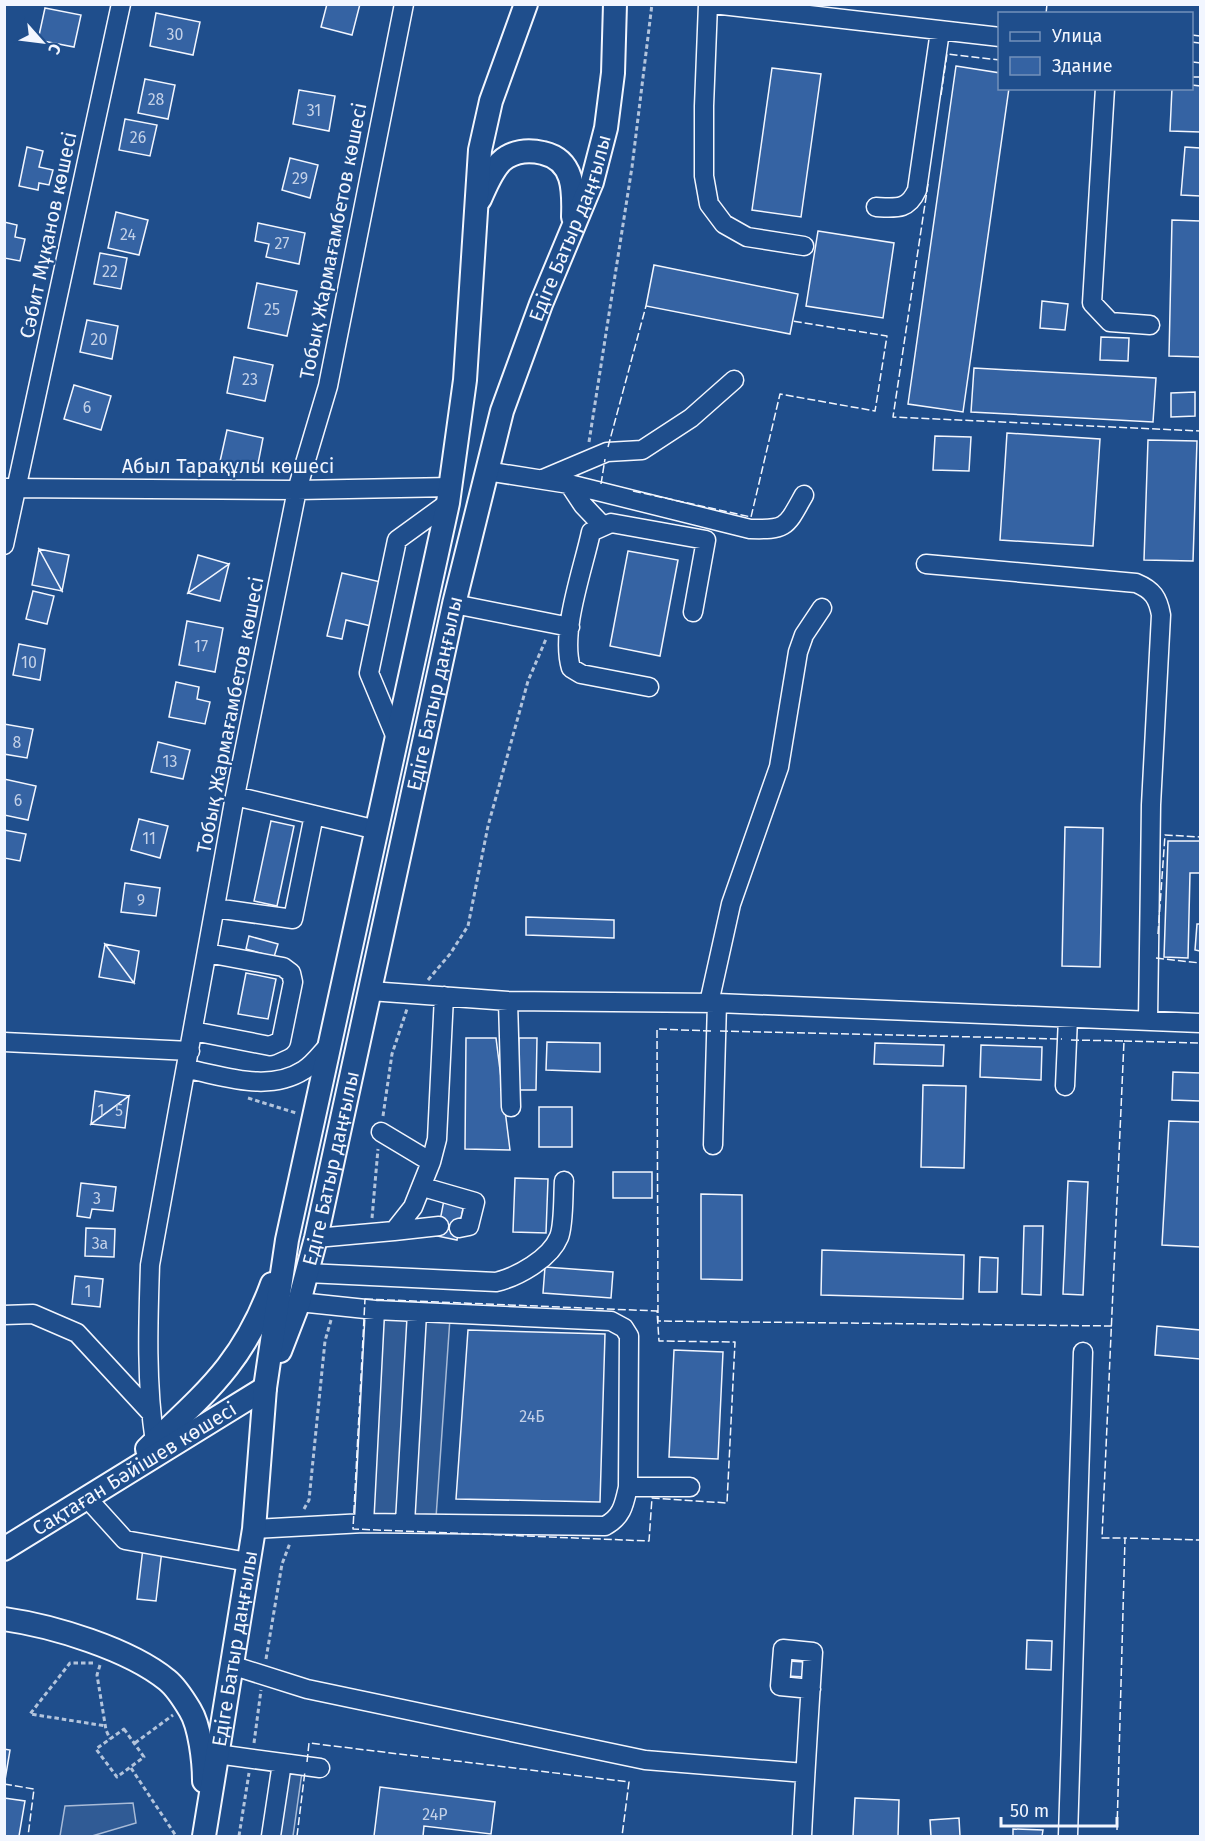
<svg xmlns="http://www.w3.org/2000/svg" width="1205" height="1841" font-family="'Fira Sans',sans-serif">
<style>
.parking{fill:#305b95;stroke:#a8bbd7;stroke-width:1.5}
.building{fill:#3563a3;stroke:#f2f6ff;stroke-width:1.5}
.lines{fill:none;stroke-linecap:round;stroke-linejoin:round}
.minor-casing{stroke:#f2f6ff;stroke-width:21}
.major-casing{stroke:#f2f6ff;stroke-width:26}
.path{stroke:#b3c4dc;stroke-width:3;stroke-dasharray:4.5 3;stroke-linecap:butt}
.minor{stroke:#1f4e8c;stroke-width:18}
.major{stroke:#1f4e8c;stroke-width:22}
.fence{stroke:#f2f6ff;stroke-width:1.5;stroke-dasharray:8 3;stroke-linecap:butt}
.labels{text-anchor:middle;stroke-width:4.5;stroke-linejoin:round;paint-order:stroke}
.number-label{font-size:16px;fill:#c3d1e8}
.street-label{font-size:20px;fill:#f2f6ff;stroke:#1f4e8c}
</style>
<rect width="100%" height="100%" fill="#1f4e8c"/>
<!-- parking -->
<path class="parking" d="M368,1301l83,3 -16,228 -78,-4z
M284,1769l18,3 -9,64h-18z
M133,1803l3,20 -44,13h-32l5,-30z"/>
<!-- building -->
<path class="building" d="M327,4h33l-8,31 -31,-8z
M45,8l36,7 -7,32 -36,-7z
M156,13l44,9 -7,33 -43,-9z
M956,66l44,7v15h9l-46,324 -55,-8z
M772,68l49,6 -20,143 -49,-7z
M145,79l30,6 -7,34 -30,-6z
M1192,85l8,1v46l-30,-1 2,-43h20z
M299,90l36,6 -6,35 -36,-7z
M125,119l32,6 -7,31 -31,-6z
M27,147l16,4 -4,16 14,3 -4,15 -10,-2 -1,7 -19,-4z
M1185,147l15,1v48l-19,-1z
M290,158l28,7 -8,33 -28,-8z
M116,212l32,8 -9,35 -31,-7z
M1172,220l28,1v136l-31,-1z
M4,222l13,3 -2,12 10,2 -5,22 -16,-3z
M258,223l47,10 -6,31 -33,-7 3,-13 -14,-3z
M818,231l76,12 -11,75 -77,-12z
M100,253l27,5 -6,31 -27,-5z
M654,265l144,29 -8,40 -144,-28z
M257,283l40,8 -10,45 -39,-8z
M1042,301l26,3 -3,26 -25,-2z
M87,320l31,6 -6,33 -32,-7z
M1101,337l28,1 -1,23 -28,-1z
M234,357l39,8 -8,36 -38,-8z
M974,368l182,10 -3,44 -182,-10z
M74,385l37,11 -10,34 -37,-11z
M1195,392v24l-24,1v-24z
M227,430l36,8 -7,36 -37,-8z
M1007,433l93,6 -7,107 -93,-6z
M935,436l36,1 -2,34 -36,-1z
M1148,440l49,1 -4,120 -49,-1z
M39,549l23,42 -30,-6z
M39,549l30,6 -7,36z
M628,551l50,9 -18,96 -50,-10z
M198,555l31,9 -41,29z
M229,564l-9,37 -32,-8z
M342,573l43,10 -10,44 -29,-7 -4,19 -15,-3z
M33,591l21,5 -7,28 -21,-5z
M187,621l36,7 -8,44 -36,-7z
M19,644l26,5 -5,31 -27,-5z
M176,682l23,5 -2,12 13,3 -5,22 -36,-7z
M4,724l29,5 -6,29 -23,-4z
M158,742l32,8 -7,29 -32,-7z
M4,779l32,7 -8,34 -24,-5z
M139,819l29,7 -8,32 -29,-8z
M271,821l23,5 -17,80 -23,-5z
M1065,827l38,1 -3,139 -38,-1z
M4,830l22,4 -6,27 -16,-3z
M1168,841h32v32h-10l-2,85 -24,-1z
M125,883l35,5 -4,28 -35,-4z
M526,917l88,3v18l-88,-3z
M1197,924h3v27l-5,-1z
M249,936l29,8 -4,13 -28,-8z
M105,944l29,39 -35,-6z
M105,944l34,7 -5,32z
M246,973l30,6 -8,40 -30,-5z
M466,1038h30l14,112 -45,-1z
M519,1038h18l-1,52h-18z
M547,1042l53,1v29l-54,-2z
M875,1043l69,2 -1,21 -69,-2z
M981,1045l61,2 -1,33 -61,-3z
M1173,1072l27,1v28l-28,-1z
M923,1085l43,1 -2,82 -43,-1z
M95,1091l34,5 -38,28z
M129,1096l-4,32 -34,-4z
M539,1107h33v40h-33z
M1169,1121l31,1v125l-38,-2z
M613,1172h39v26h-39z
M515,1178l33,1 -2,54 -33,-1z
M1068,1181l20,1 -5,113 -20,-1z
M81,1183l35,4 -3,24 -21,-2 -2,9 -13,-2z
M701,1194l41,1v85l-41,-1z
M444,1200l20,3 -7,37 -20,-4z
M1024,1226h19l-2,69 -19,-1z
M86,1228l29,1 -1,28 -29,-1z
M822,1250l142,5 -1,44 -142,-4z
M980,1257l18,1 -1,34h-18z
M545,1267l68,5 -2,26 -68,-5z
M75,1276l28,3 -3,28 -28,-3z
M1157,1326l43,4v29l-45,-4z
M468,1330l137,4 -5,168 -144,-3z
M674,1350l49,2 -5,107 -49,-2z
M143,1548l19,2 -6,51 -19,-2z
M1027,1640l25,1 -1,29 -25,-1z
M788,1661l17,1v15l-18,-1z
M4,1749l6,1 -6,36z
M380,1787l115,15 -4,32 -67,-8 -1,10h-49z
M4,1798l21,3 -6,35h-15z
M855,1798l44,2 -1,36h-45z
M959,1818l1,18h-29l-1,-16z
M1013,1829l30,1 -1,6h-29z"/>
<g class="lines">
<!-- minor casing -->
<g class="minor-casing">
<path id="minor" d="M708,4l-4,102v70l5,28 15,20 23,13 57,9
M713,4l287,33
M1192,52l8,1
M1105,88l-13,215 18,19 40,3
M876,207c21,1 32,3 41,-17l23,-159
M486,471l83,13 181,45c37,1 36,-2 54,-34
M543,479l64,-27 35,-2 49,-32 43,-38
M569,484l14,21 19,20
M6,488l291,2 154,-3
M4,545l117,-541
M926,564l210,19c17,7 22,15 25,32l-10,190 -3,216
M454,604l116,23
M649,687l-68,-13 -10,-6c-11,-37 12,-98 20,-136l20,-9 95,17 -13,72
M397,740l-28,-67 28,-133 51,-37
M235,796l142,34
M215,908l78,11 21,-104
M370,991l138,10 209,2 483,20
M508,1001l3,106
M709,1003l22,-99 48,-137 19,-115 6,-17 18,-27
M193,1031l77,15 11,-5 12,-59 -2,-9 -8,-6 -76,-14
M4,1042l186,9
M187,1069c38,7 81,24 117,1 10,-6 18,-18 26,-26
M1065,1086l3,-68
M713,1145l4,-142
M431,1162l6,-23 7,-143
M423,1187l52,15 -6,24 -10,2
M394,1231l45,-5
M316,1238l78,-7 19,-24 18,-45 -50,-30
M307,1273l189,9c21,-5 54,-23 63,-45 5,-12 4,-42 5,-56
M4,1315l29,-1 44,19 74,80
M155,1442c-9,-58 -7,-118 -5,-177l85,-469 62,-306 31,-104 76,-382
M628,1487h62
M87,1498l38,42 123,22
M364,1523l241,3c17,-9 19,-21 23,-39l1,-151 -5,-8 -13,-7 -236,-11
M405,1523l12,-210
M254,1529l110,-6 11,-213 -76,-8
M231,1665l76,24 338,71 160,13
M217,1754l103,14
M271,1836l11,-73
M802,1836c3,-61 7,-123 11,-184l-30,-3 -3,37 31,3
M1068,1836l15,-484"/>
</g>
<!-- major casing -->
<g class="major-casing">
<g id="major">
<path d="M480,199c6,-13 14,-35 27,-42 12,-7 24,-7 36,-4 31,7 31,37 30,64"/>
<path id="s1" d="M280,1351l19,-49 17,-64 138,-634 48,-193 39,-107 51,-122 14,-54 7,-55 2,-69"/>
<path d="M147,1449c58,-56 96,-85 125,-165"/>
<path id="s2" d="M4,1549l261,-161"/>
<path d="M4,1619c49,7 125,30 163,61 9,7 17,20 23,30 10,16 14,52 14,71"/>
<path id="s3" d="M204,1836l50,-307 11,-141 22,-148 161,-737 17,-123 15,-230 11,-49 35,-97"/>
</g>
</g>
<!-- path -->
<path class="path" d="M589,442l43,-275 20,-163
M428,980l22,-26 18,-28 20,-100 40,-145 18,-42
M248,1098l48,15
M383,1116l9,-62 15,-45
M372,1218l6,-69
M304,1509l5,-9 16,-159 6,-21
M266,1659l16,-95 8,-21
M93,1663h-23l-40,51 76,12
M100,1665l-3,10 9,55 4,9
M124,1729l20,28 -27,20 -21,-28z
M135,1743l38,-28
M254,1743l7,-53
M131,1768l45,68
M239,1836l10,-63"/>
<!-- minor -->
<use href="#minor" class="minor"/>
<!-- major -->
<use href="#major" class="major"/>
<!-- fence -->
<path class="fence" d="M1046,14l1,-10
M1192,35l8,1
M1192,77h8
M941,95l6,-41 53,6
M928,184l-35,233 307,14
M608,447l38,-141
M601,484l4,-25
M633,491l118,26 29,-123 95,17 12,-75 -95,-15
M1158,934l7,-99 35,2
M1156,958l44,5
M711,1031l-54,-2 1,292 455,5
M720,1031l342,8
M1071,1040l53,1 -22,497h23
M1124,1041l76,2
M365,1299l292,12 2,30 76,1 -8,161 -75,-5 -3,43 -296,-12z
M307,1762l2,-19 320,39 -7,54
M4,1784l30,5 -6,47
M1117,1830l8,-292 75,2
M297,1836l8,-65"/>
</g>
<g class="labels">
<!-- number labels -->
<g class="number-label">
<text x="175" y="40">30</text>
<text x="156" y="105">28</text>
<text x="314" y="116">31</text>
<text x="138" y="143">26</text>
<text x="300" y="184">29</text>
<text x="128" y="240">24</text>
<text x="282" y="249">27</text>
<text x="110" y="277">22</text>
<text x="272" y="315">25</text>
<text x="99" y="345">20</text>
<text x="250" y="385">23</text>
<text x="87" y="413">6</text>
<text x="201" y="652">17</text>
<text x="29" y="668">10</text>
<text x="17" y="748">8</text>
<text x="170" y="767">13</text>
<text x="18" y="806">6</text>
<text x="149" y="844">11</text>
<text x="141" y="906">9</text>
<text x="101" y="1116">1</text>
<text x="119" y="1116">5</text>
<text x="97" y="1204">3</text>
<text x="100" y="1249">3а</text>
<text x="88" y="1297">1</text>
<text x="532" y="1422">24Б</text>
<text x="435" y="1820">24Р</text>
</g>
<!-- street labels -->
<g class="street-label">
<text dy="7" stroke="none"><textPath href="#s1" startOffset="1162">Едіге Батыр даңғылы</textPath></text>
<text transform="translate(48 235) rotate(-78)" y="7">Сәбит Мұқанов көшесі</text>
<text transform="translate(333 241) rotate(-79)" y="7">Тобық Жармағамбетов көшесі</text>
<text x="228" y="473">Абыл Тарақұлы көшесі</text>
<text dy="7" stroke="none"><textPath href="#s1" startOffset="676">Едіге Батыр даңғылы</textPath></text>
<text transform="translate(230 715) rotate(-79)" y="7">Тобық Жармағамбетов көшесі</text>
<text dy="7" stroke="none"><textPath href="#s1" startOffset="190">Едіге Батыр даңғылы</textPath></text>
<text dy="7" stroke="none"><textPath href="#s2" startOffset="153">Сақтаған Бәйішев көшесі</textPath></text>
<text dy="7" stroke="none"><textPath href="#s3" startOffset="190">Едіге Батыр даңғылы</textPath></text>
</g>
</g>
<!-- border -->
<rect width="1205" height="1841" fill="none" stroke="#f2f6ff" stroke-width="12"/>
<!-- legend -->
<rect x="998" y="12" width="195" height="78" fill="#1f4e8c" stroke="#7391ba" stroke-width="1.5"/>
<rect x="1010" y="32" width="30" height="9" fill="#1f4e8c" stroke="#7391ba" stroke-width="1.5"/>
<text x="1052" y="42" font-size="18" fill="#f2f6ff">Улица</text>
<rect x="1010" y="57" width="30" height="18" fill="#3563a3" stroke="#7391ba" stroke-width="1.5"/>
<text x="1052" y="72" font-size="18" fill="#f2f6ff">Здание</text>
<!-- north arrow -->
<g transform="translate(42 42) rotate(118)" stroke="#1f4e8c" stroke-width="4.5" paint-order="stroke">
<path d="M0-4.5L10 22L0 15L-10 22Z" fill="#f2f6ff"/>
<text y="-9" font-size="16" font-weight="bold" text-anchor="middle" fill="#f2f6ff">С</text>
</g>
<!-- scale -->
<path d="M1001 1817v9h116v-9" fill="none" stroke="#f2f6ff" stroke-width="3"/>
<text x="1010" y="1817" font-size="18" fill="#f2f6ff" stroke="#1f4e8c" stroke-width="4.5" paint-order="stroke">50 m</text>
</svg>
